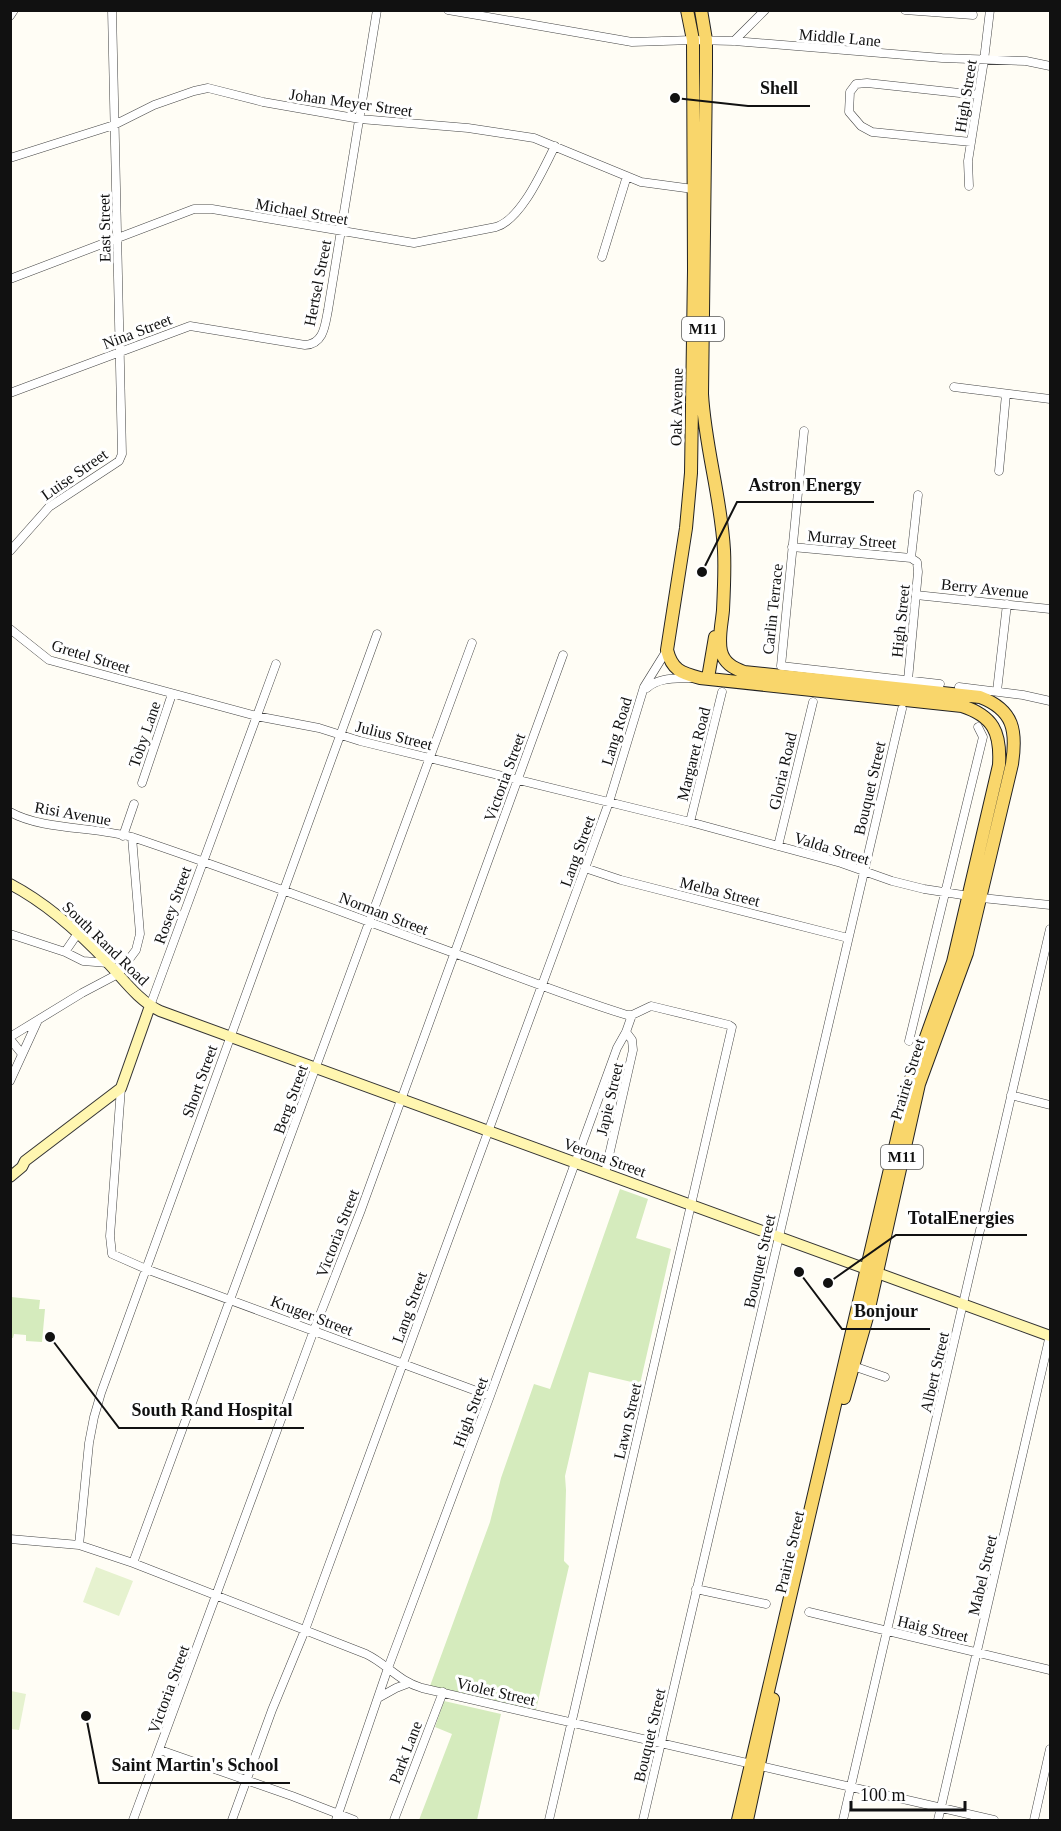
<svg xmlns="http://www.w3.org/2000/svg" width="1061" height="1831" font-family="Georgia,serif">
<style>
.green{fill:#d5ebbd}
.pitch{fill:#e6f2cf}
.lines{fill:none;stroke-linecap:round;stroke-linejoin:round}
.street-casing{stroke:#444;stroke-width:9}
.secondary-casing{stroke:#333;stroke-width:12}
.primary-casing{stroke:#222;stroke-width:14}
.street{stroke:#fff;stroke-width:8}
.secondary{stroke:#fff6b0;stroke-width:10}
.primary{stroke:#f9d66b;stroke-width:12}
.labels{text-anchor:middle;stroke-width:6;stroke-linejoin:round;paint-order:stroke}
.shield{fill:#fff;stroke:#585858;stroke-width:1.5}
.shield-label{font-size:15px;font-weight:bold;fill:#111}
.street-label{font-size:16px;fill:#111;stroke:#fff}
.leader{fill:none;stroke:#111;stroke-width:2}
.callout-dot{fill:#111;stroke:#fff;stroke-width:2}
.callout-label{font-size:18px;text-anchor:middle;font-weight:bold;fill:#111;stroke:#fff;stroke-width:6;stroke-linejoin:round;paint-order:stroke}
</style>
<rect width="100%" height="100%" fill="#fffdf5"/>
<!-- green -->
<path class="green" d="M620,1189l28,10 -12,39 35,11 -31,135 -51,-12 -24,104 1,14 -2,71 5,5 -33,144 -106,-24 60,-164 11,-44 33,-94 16,5z
M11,1297l29,3 -1,9h6l-3,33 -16,-1v-6l-12,-1 -1,4h-2z
M444,1701l57,13 -24,106h-58l33,-86 -17,-7z"/>
<!-- pitch -->
<path class="pitch" d="M96,1567l37,14 -14,35 -36,-14z
M11,1691l15,3 -7,36 -8,-1z"/>
<g class="lines">
<!-- street casing -->
<g class="street-casing">
<path id="street" d="M448,10l184,32 61,-2 41,1 208,17 84,3 24,5
M905,10l68,5
M10,16l4,-6
M734,41l31,-31
M971,142l-99,-10 -11,-6 -12,-14 1,-20 6,-8 11,-1 111,12
M10,158l104,-33 40,-20 40,-14 14,-3 55,14 97,17 108,9 66,10 107,44 52,7
M969,186l-1,-25 16,-101 6,-50
M602,257l25,-81
M10,279l184,-70h18l202,34 82,-16c26,-8 47,-58 59,-81
M954,387l96,12
M10,393l180,-67 115,19c19,-1 20,-20 23,-35l49,-300
M804,431l-23,235 159,18
M999,471l7,-77
M792,547l119,11
M10,551l39,-44 64,-42 6,-4 3,-7 -10,-444
M916,595l134,14
M10,629l39,31 207,56 63,12 41,13 330,81 151,41 51,18 32,8 58,9 68,7
M908,680l10,-108 -1,-10 -6,-4 7,-63
M959,687l64,8 27,6
M647,688c12,-11 29,-9 45,-10
M997,691l10,-87
M142,783l30,-89
M10,812c34,19 87,14 125,26 113,38 225,81 338,122 51,19 102,39 154,55h5l19,-9 78,19 3,2 -183,793
M690,822l32,-130
M123,836l11,-32
M778,846l35,-144
M585,868l36,12 227,58
M10,934l55,18 13,-19
M65,952l18,9 25,2
M150,1006l126,-342
M10,1037l72,-44 36,-19 18,-24 4,-16 -8,-97
M10,1039l12,15
M909,1041l74,-304 -5,-10
M10,1081l28,-61
M121,1088l-11,148 2,18 34,15 344,127
M1011,1095l39,10
M605,1173l28,-123 -1,-10 -6,-8
M853,1366l32,11
M10,1539l69,6 54,18 233,91c21,10 32,27 56,34l572,132
M79,1545l10,-102 5,-26 7,-24 276,-759
M133,1563l339,-920
M696,1589l70,15
M809,1612l241,58
M378,1698l18,-10 13,-5
M160,1750l132,46 62,24
M133,1820l181,-490 47,-120 202,-555
M232,1820l40,-110 33,-80 280,-762 24,-66 35,-115 23,-37
M336,1820l52,-152 102,-272 127,-348 9,-16 6,-17
M394,1820l49,-128
M643,1820l259,-1111
M843,1820l207,-891
M938,1820l112,-485
M1034,1820l16,-71"/>
</g>
<!-- secondary casing -->
<g class="secondary-casing">
<path id="secondary" d="M10,884c38,20 69,48 98,79 16,17 31,38 52,48l890,325
M10,1177l12,-10 3,-6 96,-73 29,-82"/>
</g>
<!-- primary casing -->
<g class="primary-casing">
<path id="primary" d="M687,10l6,30 1,230 -3,203 -5,55 -19,122c5,20 14,23 33,28l262,28c31,10 39,26 37,59l-46,197 -42,117 -173,741
M701,10l5,30v31l-4,323c3,53 19,103 22,156 1,20 0,40 -1,60 -1,13 -5,28 -2,41 3,12 12,17 23,21l236,25c34,13 37,34 32,67l-45,189 -48,131 -52,233 -23,81
M708,678l7,-41
M747,1820l26,-121"/>
</g>
<!-- street -->
<use href="#street" class="street"/>
<!-- secondary -->
<use href="#secondary" class="secondary"/>
<!-- primary -->
<use href="#primary" class="primary"/>
</g>
<g class="labels">
<!-- shield labels -->
<g class="shield">
<rect x="682" y="317" width="42" height="24" rx="4.5"/>
<rect x="881" y="1145" width="42" height="24" rx="4.5"/>
</g>
<g class="shield-label">
<text x="703" y="334">M11</text>
<text x="902" y="1162">M11</text>
</g>
<!-- street labels -->
<g class="street-label">
<text transform="translate(840 37) rotate(5)" y="6">Middle Lane</text>
<text transform="translate(965 96) rotate(-81)" y="6">High Street</text>
<text transform="translate(351 102) rotate(8)" y="6">Johan Meyer Street</text>
<text transform="translate(302 211) rotate(10)" y="6">Michael Street</text>
<text transform="translate(104 228) rotate(-91)" y="6">East Street</text>
<text transform="translate(317 283) rotate(-79)" y="6">Hertsel Street</text>
<text transform="translate(137 331) rotate(-21)" y="6">Nina Street</text>
<text transform="translate(676 407) rotate(-89)" y="6">Oak Avenue</text>
<text transform="translate(74 474) rotate(-35)" y="6">Luise Street</text>
<text transform="translate(852 539) rotate(5)" y="6">Murray Street</text>
<text transform="translate(985 588) rotate(6)" y="6">Berry Avenue</text>
<text transform="translate(772 609) rotate(-84)" y="6">Carlin Terrace</text>
<text transform="translate(900 621) rotate(-84)" y="6">High Street</text>
<text transform="translate(91 656) rotate(17)" y="6">Gretel Street</text>
<text transform="translate(616 731) rotate(-73)" y="6">Lang Road</text>
<text transform="translate(144 734) rotate(-71)" y="6">Toby Lane</text>
<text transform="translate(394 735) rotate(14)" y="6">Julius Street</text>
<text transform="translate(693 754) rotate(-76)" y="6">Margaret Road</text>
<text transform="translate(782 771) rotate(-77)" y="6">Gloria Road</text>
<text transform="translate(504 777) rotate(-70)" y="6">Victoria Street</text>
<text transform="translate(869 788) rotate(-77)" y="6">Bouquet Street</text>
<text transform="translate(73 813) rotate(10)" y="6">Risi Avenue</text>
<text transform="translate(832 848) rotate(17)" y="6">Valda Street</text>
<text transform="translate(577 851) rotate(-70)" y="6">Lang Street</text>
<text transform="translate(720 891) rotate(14)" y="6">Melba Street</text>
<text transform="translate(172 905) rotate(-70)" y="6">Rosey Street</text>
<text transform="translate(384 913) rotate(21)" y="6">Norman Street</text>
<text transform="translate(106 943) rotate(44)" y="6">South Rand Road</text>
<text transform="translate(907 1079) rotate(-73)" y="6">Prairie Street</text>
<text transform="translate(199 1081) rotate(-70)" y="6">Short Street</text>
<text transform="translate(290 1099) rotate(-70)" y="6">Berg Street</text>
<text transform="translate(609 1099) rotate(-77)" y="6">Japie Street</text>
<text transform="translate(605 1157) rotate(20)" y="6">Verona Street</text>
<text transform="translate(337 1233) rotate(-69)" y="6">Victoria Street</text>
<text transform="translate(759 1261) rotate(-77)" y="6">Bouquet Street</text>
<text transform="translate(409 1307) rotate(-70)" y="6">Lang Street</text>
<text transform="translate(312 1315) rotate(21)" y="6">Kruger Street</text>
<text transform="translate(934 1372) rotate(-77)" y="6">Albert Street</text>
<text transform="translate(470 1412) rotate(-70)" y="6">High Street</text>
<text transform="translate(627 1421) rotate(-77)" y="6">Lawn Street</text>
<text transform="translate(789 1552) rotate(-77)" y="6">Prairie Street</text>
<text transform="translate(982 1575) rotate(-77)" y="6">Mabel Street</text>
<text transform="translate(933 1628) rotate(13)" y="6">Haig Street</text>
<text transform="translate(168 1689) rotate(-70)" y="6">Victoria Street</text>
<text transform="translate(496 1691) rotate(13)" y="6">Violet Street</text>
<text transform="translate(649 1735) rotate(-77)" y="6">Bouquet Street</text>
<text transform="translate(405 1752) rotate(-69)" y="6">Park Lane</text>
</g>
</g>
<!-- callouts -->
<path class="leader" d="M675 98L748 106H810M702 572L737 502H874M828 1283L896 1235H1027M799 1272L842 1329H930M50 1337L119 1428H304M86 1716L99 1783H290"/>
<g class="callout-dot">
<circle cx="675" cy="98" r="6"/>
<circle cx="702" cy="572" r="6"/>
<circle cx="828" cy="1283" r="6"/>
<circle cx="799" cy="1272" r="6"/>
<circle cx="50" cy="1337" r="6"/>
<circle cx="86" cy="1716" r="6"/>
</g>
<g class="callout-label">
<text x="779" y="94">Shell</text>
<text x="805" y="491">Astron Energy</text>
<text x="961" y="1224">TotalEnergies</text>
<text x="886" y="1317">Bonjour</text>
<text x="212" y="1416">South Rand Hospital</text>
<text x="195" y="1771">Saint Martin's School</text>
</g>
<!-- border -->
<rect width="1061" height="1831" fill="none" stroke="#111111" stroke-width="24"/>
<!-- scale -->
<path d="M851 1801v9h114v-9" fill="none" stroke="#111111" stroke-width="3"/>
<text x="860" y="1801" font-size="18" fill="#111111" stroke="#ffffff" stroke-width="4.5" paint-order="stroke">100 m</text>
</svg>
